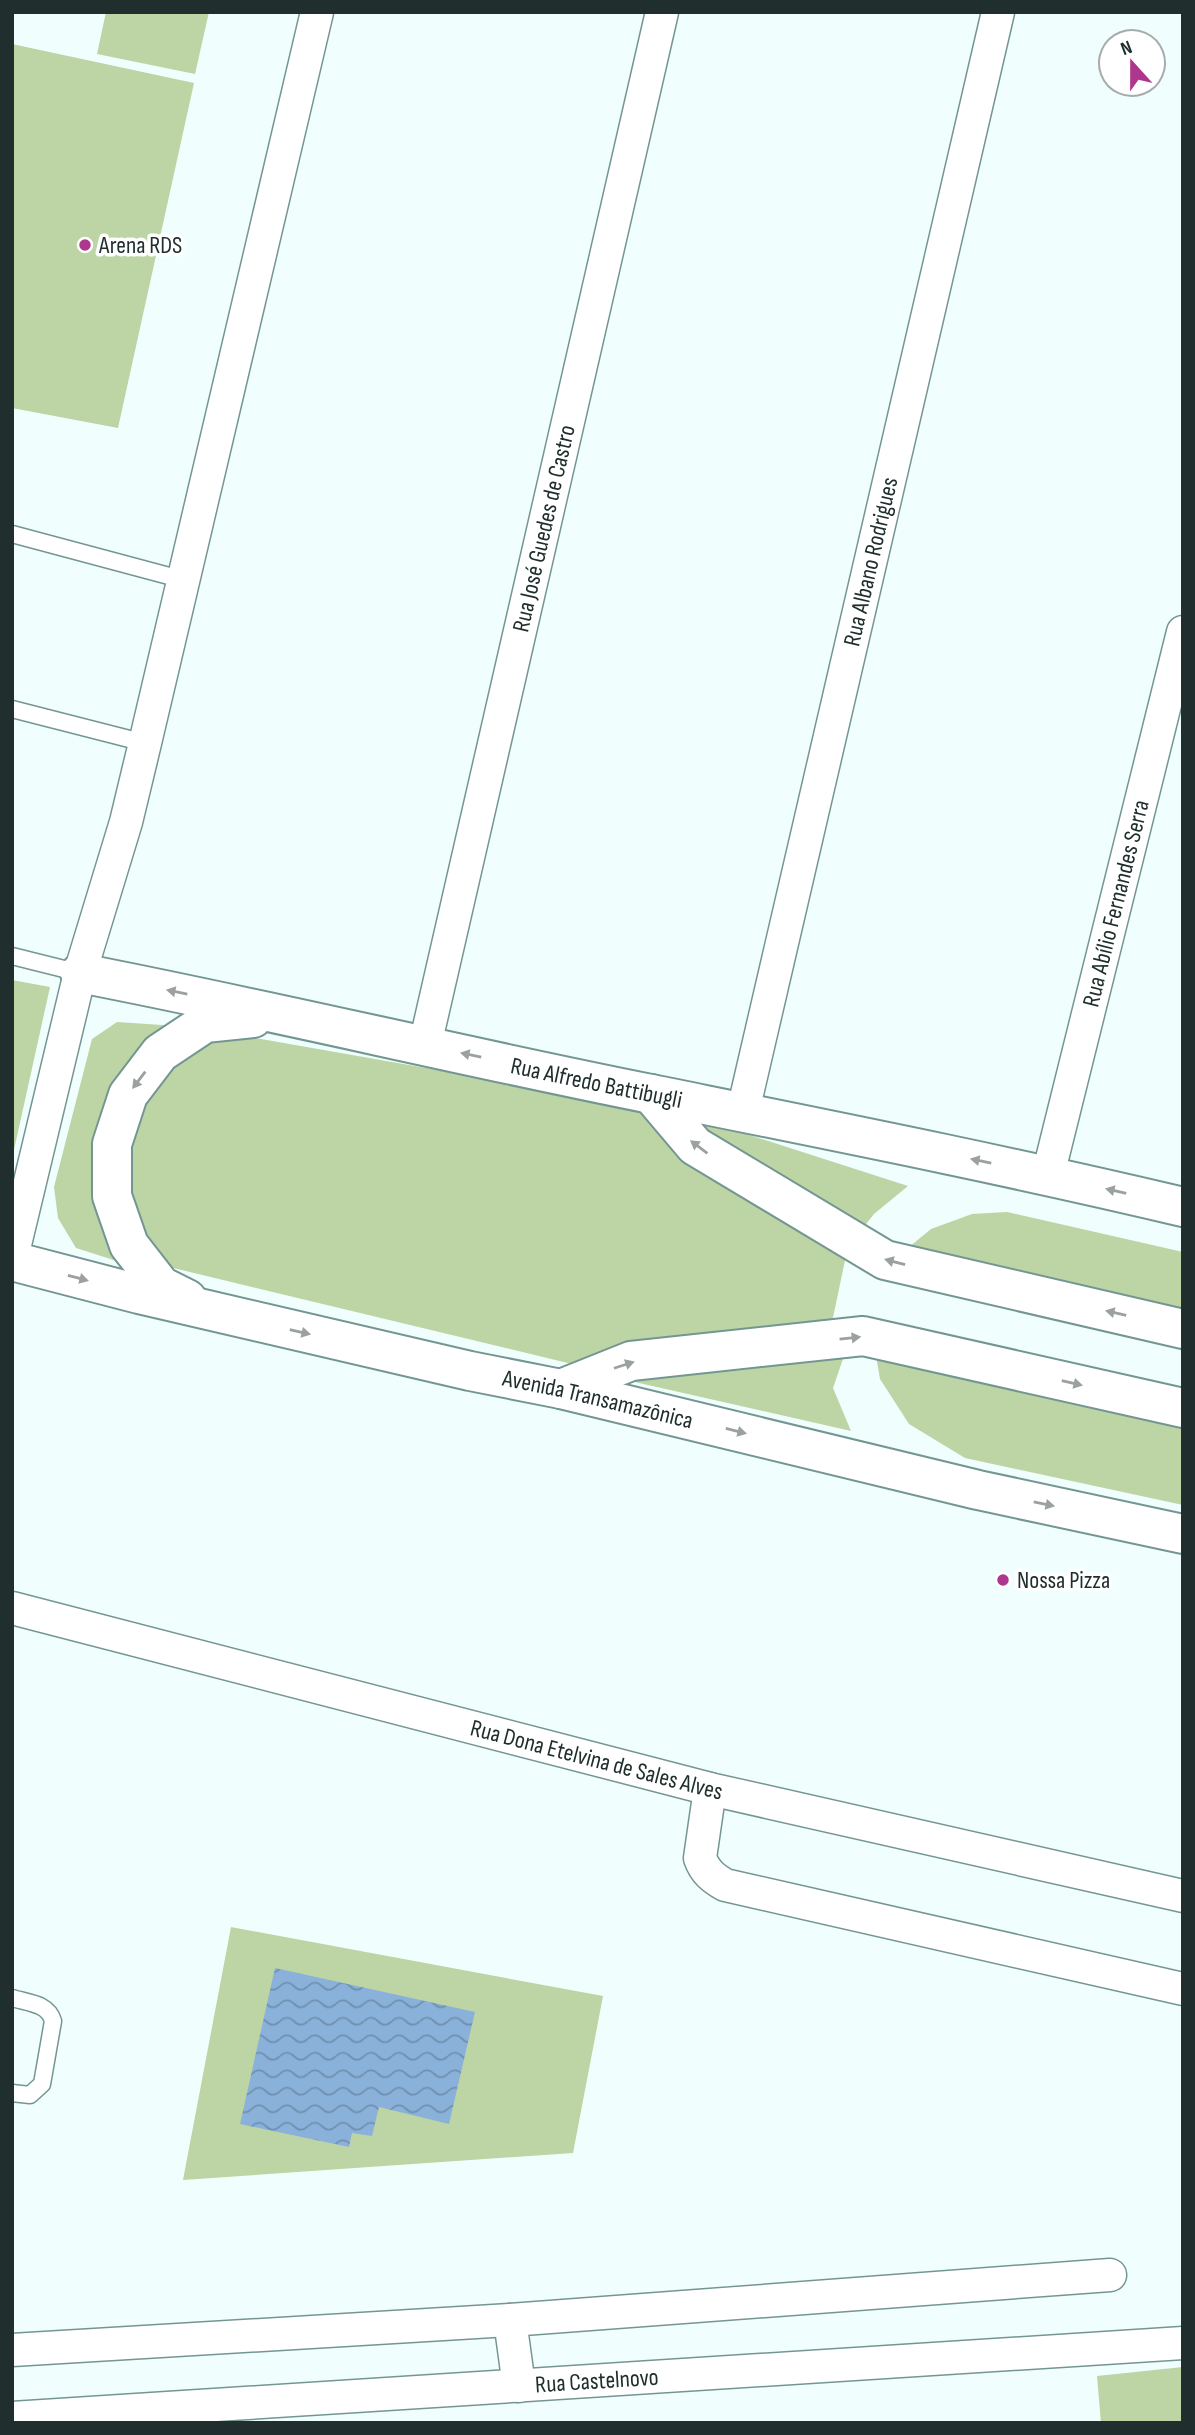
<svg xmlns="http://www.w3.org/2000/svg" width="1195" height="2435" font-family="'Sofia Sans Condensed',sans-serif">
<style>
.park{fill:#bdd4a5}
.water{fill:url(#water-waves)}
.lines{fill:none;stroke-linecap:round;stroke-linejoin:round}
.service-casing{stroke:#749693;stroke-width:19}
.minor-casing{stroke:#749693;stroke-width:35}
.tertiary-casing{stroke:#749693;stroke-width:42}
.service{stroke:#fff;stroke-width:16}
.minor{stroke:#fff;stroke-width:32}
.tertiary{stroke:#fff;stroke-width:38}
.oneway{fill:#9ba1a0}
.poi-dot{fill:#ae378e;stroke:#fff;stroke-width:2.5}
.labels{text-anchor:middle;stroke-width:7;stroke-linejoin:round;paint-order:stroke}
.poi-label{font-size:24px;fill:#202f2d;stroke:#fff;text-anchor:start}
.street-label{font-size:24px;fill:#202f2d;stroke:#fff}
</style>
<defs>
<pattern id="water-waves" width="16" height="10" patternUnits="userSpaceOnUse" patternTransform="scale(1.75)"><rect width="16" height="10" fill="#8ab1da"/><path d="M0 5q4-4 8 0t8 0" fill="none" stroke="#7090b1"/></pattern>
</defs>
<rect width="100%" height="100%" fill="#f0fefd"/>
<!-- park -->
<path class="park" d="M106,12h103l-14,62 -98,-20z
M12,44l182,39 -76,345 -106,-20z
M12,980l38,7 -38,172z
M117,1022l60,4 -46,49 -5,189 -50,-16 -18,-30 -4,-31 38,-148z
M216,1031l431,76 200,144 -16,76 -255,38 -415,-100 -22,-23 -17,-90 37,-80z
M675,1111l233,75 -34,28 -16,20z
M1007,1212l176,40v68l-280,-68 28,-23 41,-15z
M846,1350l-13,38 18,43 -234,-53z
M875,1350l308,72v83l-218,-47 -56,-34 -29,-45z
M231,1927l372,69 -30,157 -390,27z
M1183,2367v51l-3,5h-79l-4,-47z"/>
<!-- water -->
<path class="water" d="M275,1968l200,44 -26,112 -70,-17 -7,29 -20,-3 -3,14 -109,-23z"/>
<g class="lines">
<!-- service casing -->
<g class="service-casing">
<path id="service" d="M12,534l172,46
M12,709l133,34
M12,956l68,17
M12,1998c16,5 36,5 41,23l-11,63 -12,11 -18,-2"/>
</g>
<!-- minor casing -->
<g class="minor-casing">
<g id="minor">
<path id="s1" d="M425,1045l237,-1033"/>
<path id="s2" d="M743,1111l255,-1099"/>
<path id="s3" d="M1048,1175l135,-543"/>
<path d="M12,1257l68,-284 46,-151 19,-79 172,-731"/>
<path id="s4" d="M12,1608l698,181 473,107"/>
<path d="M710,1789l-10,69c5,14 13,20 25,27l458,104"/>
<path d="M12,2350l498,-30"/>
<path d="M519,2386l-9,-66 600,-45"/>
<path id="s5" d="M12,2418l1171,-75"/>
</g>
</g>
<!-- tertiary casing -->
<g class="tertiary-casing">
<g id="tertiary">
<path id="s6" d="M80,973c191,37 380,83 571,121 178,36 355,71 532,113"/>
<path d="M651,1094l44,52 190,114 298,69"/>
<path id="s7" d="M12,1261l127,33 331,77 91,18 417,101 205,44"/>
<path d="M187,1299l-26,-13 -32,-41 -17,-49v-52l16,-49 32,-42 45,-30 48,-5"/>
<path d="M561,1389l70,-28 232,-25 320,72"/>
</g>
</g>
<!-- service -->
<use href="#service" class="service"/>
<!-- minor -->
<use href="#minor" class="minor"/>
<!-- tertiary -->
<use href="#tertiary" class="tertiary"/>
</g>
<!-- one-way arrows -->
<defs><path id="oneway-solid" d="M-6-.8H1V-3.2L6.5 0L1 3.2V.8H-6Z" transform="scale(1.75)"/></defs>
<g class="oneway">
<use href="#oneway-solid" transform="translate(177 992) rotate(-169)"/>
<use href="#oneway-solid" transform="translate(471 1055) rotate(-168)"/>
<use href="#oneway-solid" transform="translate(139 1080) rotate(127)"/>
<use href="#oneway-solid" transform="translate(699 1147) rotate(-143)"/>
<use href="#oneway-solid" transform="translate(981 1161) rotate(-168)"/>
<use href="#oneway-solid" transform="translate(1116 1191) rotate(-167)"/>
<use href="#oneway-solid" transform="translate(895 1262) rotate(-165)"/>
<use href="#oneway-solid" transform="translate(78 1278) rotate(15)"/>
<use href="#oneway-solid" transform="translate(1116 1313) rotate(-167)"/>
<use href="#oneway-solid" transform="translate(300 1332) rotate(13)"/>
<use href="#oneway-solid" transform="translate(850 1338) rotate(-6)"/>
<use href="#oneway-solid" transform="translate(624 1365) rotate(-18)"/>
<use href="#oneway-solid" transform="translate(1072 1383) rotate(13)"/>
<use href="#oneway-solid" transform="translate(736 1431) rotate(14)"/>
<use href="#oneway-solid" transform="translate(1044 1504) rotate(12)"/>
</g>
<!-- markers -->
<g class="poi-dot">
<circle cx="85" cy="245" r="7"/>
<circle cx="1003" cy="1580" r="7"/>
</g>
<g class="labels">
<!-- poi labels -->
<g class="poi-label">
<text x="99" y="253">Arena RDS</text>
<text x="1017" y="1588">Nossa Pizza</text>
</g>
<!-- street labels -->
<g class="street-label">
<text dy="8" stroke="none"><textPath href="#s1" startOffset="530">Rua José Guedes de Castro</textPath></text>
<text dy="8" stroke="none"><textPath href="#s2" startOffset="564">Rua Albano Rodrigues</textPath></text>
<text dy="8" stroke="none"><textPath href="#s3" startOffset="280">Rua Abílio Fernandes Serra</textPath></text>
<text dy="8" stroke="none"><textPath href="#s6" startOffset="528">Rua Alfredo Battibugli</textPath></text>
<text dy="8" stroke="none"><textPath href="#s7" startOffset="602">Avenida Transamazônica</textPath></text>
<text dy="8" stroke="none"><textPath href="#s4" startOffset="604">Rua Dona Etelvina de Sales Alves</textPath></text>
<text dy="8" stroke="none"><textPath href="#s5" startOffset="586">Rua Castelnovo</textPath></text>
</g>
</g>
<!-- border -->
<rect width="1195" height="2435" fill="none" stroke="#202f2d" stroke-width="28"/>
<!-- north arrow -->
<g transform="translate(1132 63) rotate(339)"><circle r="33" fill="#ffffff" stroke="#a6acab" stroke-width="2"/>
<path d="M0-5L12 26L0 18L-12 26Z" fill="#ae378e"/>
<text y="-10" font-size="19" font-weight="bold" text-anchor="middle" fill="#202f2d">N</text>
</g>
</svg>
